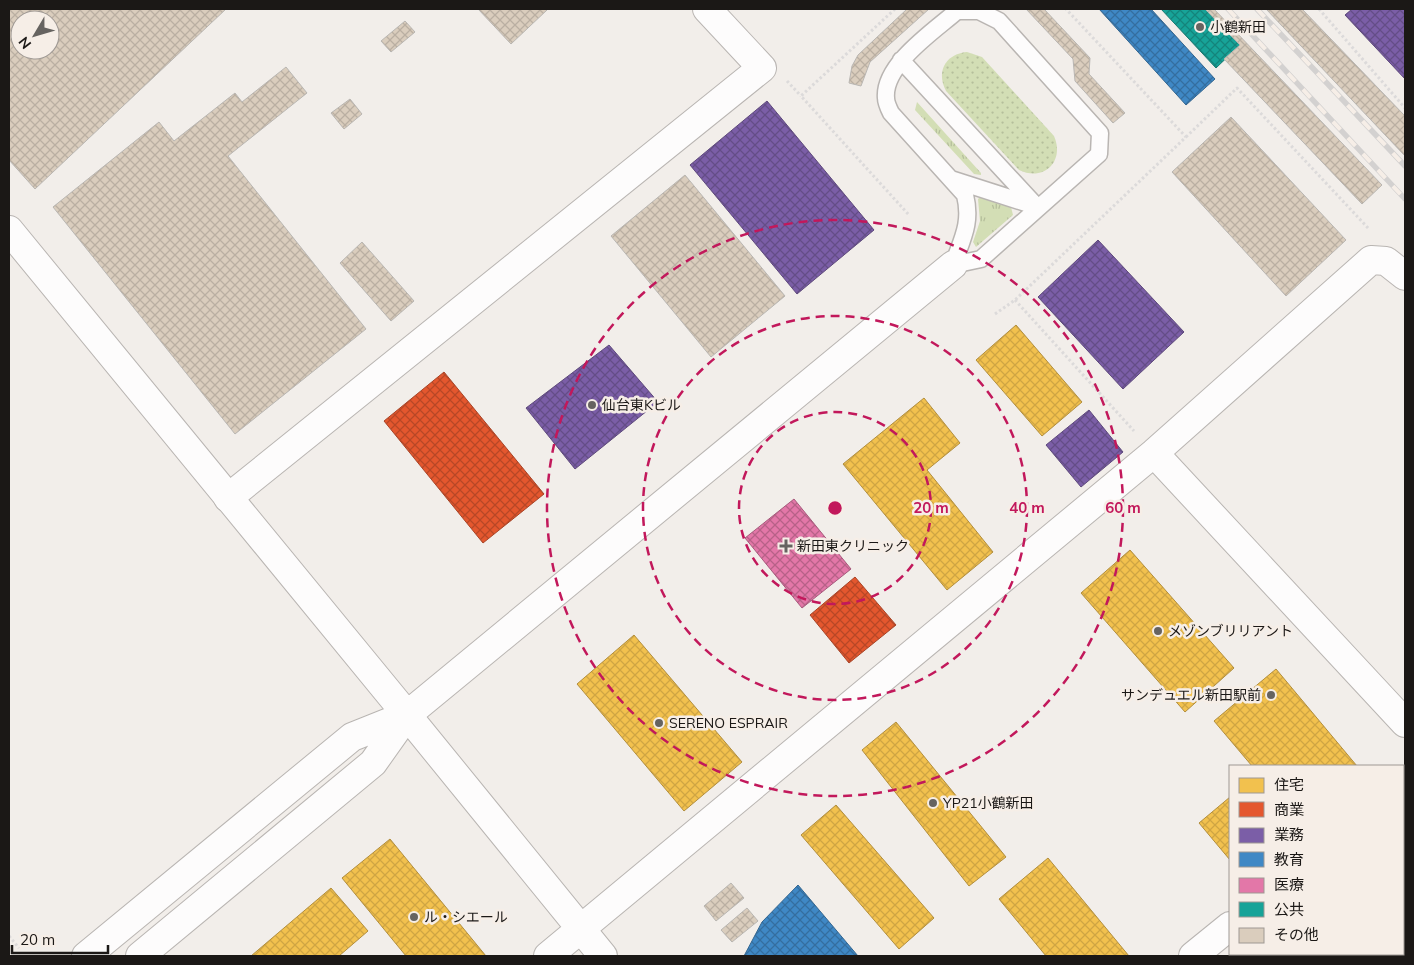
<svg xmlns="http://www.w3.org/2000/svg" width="1414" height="965" font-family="Mulish,'Noto Sans JP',sans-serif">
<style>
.grass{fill:url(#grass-tufts)}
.park{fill:url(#park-dots)}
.homes{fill:url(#homes-cross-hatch);stroke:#b28e3d}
.shops{fill:url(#shops-cross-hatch);stroke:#a84427}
.offices{fill:url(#offices-cross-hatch);stroke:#5e497c}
.schools{fill:url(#schools-cross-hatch);stroke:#346690}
.health{fill:url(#health-cross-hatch);stroke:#a75a7c}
.public{fill:url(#public-cross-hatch);stroke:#187971}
.building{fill:url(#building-cross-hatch);stroke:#b9b6b2;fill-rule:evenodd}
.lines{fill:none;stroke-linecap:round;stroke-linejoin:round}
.lane-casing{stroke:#b9b5b2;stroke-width:19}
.street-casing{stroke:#b9b5b2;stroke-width:30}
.secondary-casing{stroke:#b9b5b2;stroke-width:30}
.path{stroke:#dcdada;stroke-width:3;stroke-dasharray:2.5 2.5;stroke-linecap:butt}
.lane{stroke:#fdfcfc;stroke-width:16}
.street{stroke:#fdfcfc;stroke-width:28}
.secondary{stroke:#fdfcfc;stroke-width:28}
.rail-casing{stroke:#d3d1d0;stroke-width:5.5}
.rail{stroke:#f6eee7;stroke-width:4;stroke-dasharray:11;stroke-linecap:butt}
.ring{fill:none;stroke:#c2185b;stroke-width:2.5;stroke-dasharray:9 6}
.poi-dot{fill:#666360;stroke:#f6eee7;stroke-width:2}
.labels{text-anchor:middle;stroke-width:5;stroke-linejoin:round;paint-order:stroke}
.poi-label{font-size:14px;fill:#1b1816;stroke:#f6eee7;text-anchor:start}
.centre{fill:#c2185b;stroke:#f6eee7;stroke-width:2.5}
.ring-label{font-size:15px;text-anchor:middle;font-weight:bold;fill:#c2185b;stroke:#f6eee7;stroke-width:5;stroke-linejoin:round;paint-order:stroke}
</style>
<defs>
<pattern id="grass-tufts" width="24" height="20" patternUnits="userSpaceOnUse" patternTransform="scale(1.25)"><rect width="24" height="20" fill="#d3deb5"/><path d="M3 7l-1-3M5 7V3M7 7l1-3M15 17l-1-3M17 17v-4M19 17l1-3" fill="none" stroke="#b5be9b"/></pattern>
<pattern id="park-dots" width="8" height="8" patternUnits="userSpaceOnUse" patternTransform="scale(1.25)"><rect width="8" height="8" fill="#d3deb5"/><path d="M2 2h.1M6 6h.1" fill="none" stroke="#b5be9b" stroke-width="1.8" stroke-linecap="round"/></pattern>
<pattern id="homes-cross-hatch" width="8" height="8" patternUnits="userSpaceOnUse" patternTransform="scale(1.25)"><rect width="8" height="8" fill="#f2c14e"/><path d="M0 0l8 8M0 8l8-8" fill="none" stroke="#cfa543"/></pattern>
<pattern id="shops-cross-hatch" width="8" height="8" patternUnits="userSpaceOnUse" patternTransform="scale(1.25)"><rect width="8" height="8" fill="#e4572e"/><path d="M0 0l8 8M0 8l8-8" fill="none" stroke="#b84726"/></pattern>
<pattern id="offices-cross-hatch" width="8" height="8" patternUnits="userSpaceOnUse" patternTransform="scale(1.25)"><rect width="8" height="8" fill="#7b5ea7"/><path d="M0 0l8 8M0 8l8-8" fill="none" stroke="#644d87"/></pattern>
<pattern id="schools-cross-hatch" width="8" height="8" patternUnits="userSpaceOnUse" patternTransform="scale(1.25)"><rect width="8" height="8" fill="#3f88c5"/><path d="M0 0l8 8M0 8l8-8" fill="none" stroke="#346e9f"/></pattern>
<pattern id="health-cross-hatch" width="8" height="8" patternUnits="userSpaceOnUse" patternTransform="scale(1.25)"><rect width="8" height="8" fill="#e377a8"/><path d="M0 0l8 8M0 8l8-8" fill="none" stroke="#b76188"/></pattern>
<pattern id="public-cross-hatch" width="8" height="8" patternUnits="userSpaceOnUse" patternTransform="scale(1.25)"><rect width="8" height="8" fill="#17a398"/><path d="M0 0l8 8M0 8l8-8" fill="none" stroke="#14847b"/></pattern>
<pattern id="building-cross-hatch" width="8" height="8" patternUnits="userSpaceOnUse" patternTransform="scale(1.25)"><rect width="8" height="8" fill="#dacdbd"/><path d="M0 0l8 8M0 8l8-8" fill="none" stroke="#baafa2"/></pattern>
</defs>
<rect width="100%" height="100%" fill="#f2eeea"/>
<!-- grass -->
<path class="grass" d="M917,102l64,71v2l-7,-1 -59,-64z
M981,196l30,11 2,8 -37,32 -3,-5 7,-21 -2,-22z"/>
<!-- park -->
<path class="park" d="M967,52l15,5 72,79c11,25 -10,46 -35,34l-73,-79c-10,-19 -1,-37 21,-39z"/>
<!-- homes -->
<path class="homes" d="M1016,325l66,77 -40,34 -66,-76z
M924,398l36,45 -33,27 66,82 -46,38 -104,-126z
M1130,550l104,118 -49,44 -104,-119z
M634,635l108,127 -58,49 -107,-127z
M1276,669l81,97h-105l-38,-45z
M896,722l110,135 -37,29 -107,-136z
M1230,797v63l-31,-37z
M836,805l98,113 -35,31 -98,-114z
M390,839l96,117h-80l-64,-78z
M1048,858l81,98h-83l-47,-57z
M331,888l37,43 -29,25h-88z
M1346,954h54l2,2h-54z"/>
<!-- shops -->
<path class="shops" d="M444,372l100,122 -61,49 -99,-122z
M855,577l41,48 -47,38 -39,-48z"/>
<!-- offices -->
<path class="offices" d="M1352,9h53v70l-60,-64z
M767,101l107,129 -77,64 -107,-129z
M1098,240l86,92 -61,57 -85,-92z
M609,345l49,57 -83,67 -49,-61z
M1089,410l34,42 -42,35 -35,-42z"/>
<!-- schools -->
<path class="schools" d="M1099,9h52l64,70 -29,26z
M798,885l60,71h-114l18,-34z"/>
<!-- health -->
<path class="health" d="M794,499l57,70 -49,39 -57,-70z"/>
<!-- public -->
<path class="public" d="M1161,9h44l35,36 -24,23z"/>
<!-- building -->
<path class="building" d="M9,9h217l-191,180 -26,-29zM20,20h30v30h-30z
M478,9h67l2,1 -36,34z
M907,9h22l-59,53 -9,24 -12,-3 3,-17 6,-11z
M1026,9h18l46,49 -1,16 36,39 -12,10 -38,-42 -2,-22z
M1205,9h9l168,176 -20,19 -138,-145 16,-14z
M1266,9h36l103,107v40z
M405,21l10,11 -24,20 -10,-11z
M286,67l21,26 -79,63 138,173 -131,105 -182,-227 106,-85 15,19 61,-48 7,9z
M350,99l12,15 -18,15 -13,-16z
M1231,117l115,123 -60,56 -114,-124z
M685,175l100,121 -74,61 -100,-121z
M362,242l52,59 -23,20 -51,-58z
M731,883l13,15 -28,23 -12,-15z
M747,908l11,13 -26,21 -11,-12z"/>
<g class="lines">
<!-- lane casing -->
<g class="lane-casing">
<path id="lane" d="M957,11h22l20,10 101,112 -1,21 -118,105 -28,6c9,-26 19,-42 12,-70l-74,-82c-2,-4 -5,-10 -5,-15 -3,-33 48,-67 71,-87z
M901,60l136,147
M951,179l84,27"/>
</g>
<!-- street casing -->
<g class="street-casing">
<path id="street" d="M1154,453l251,270
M228,498l534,-430 -55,-59
M407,715l196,241
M1403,790l2,-2
M548,956l606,-503 217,-193 15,1 19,15
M1193,956l37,-30"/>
</g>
<!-- secondary casing -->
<g class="secondary-casing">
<path id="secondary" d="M9,230l398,485
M86,956l266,-219 55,-22
M140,956l233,-193 34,-48 546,-450"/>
</g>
<!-- path -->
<path class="path" d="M895,9l-94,87 108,119
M1319,9l86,99
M787,81l14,15
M1186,137l51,-49 132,141
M1015,300l119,131
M995,314l20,-14 171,-163 -120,-128
M9,936l10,12"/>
<!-- lane -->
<use href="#lane" class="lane"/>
<!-- street -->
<use href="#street" class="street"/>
<!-- secondary -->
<use href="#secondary" class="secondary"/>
<!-- rail casing -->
<g class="rail-casing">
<path id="rail" d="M1228,9l177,190
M1257,9l148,157"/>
</g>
<!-- rail -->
<use href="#rail" class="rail"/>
</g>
<!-- distance rings -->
<g class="ring">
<circle cx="835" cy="508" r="96"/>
<circle cx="835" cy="508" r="192"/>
<circle cx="835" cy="508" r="288"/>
</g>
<!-- markers -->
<g class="poi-dot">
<circle cx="1200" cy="27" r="5"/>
<circle cx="592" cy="405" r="5"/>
<path d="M783.5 538.5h5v5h5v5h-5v5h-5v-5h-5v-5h5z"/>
<circle cx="1158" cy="631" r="5"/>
<circle cx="1271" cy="695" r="5"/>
<circle cx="659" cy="723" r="5"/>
<circle cx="933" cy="803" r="5"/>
<circle cx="414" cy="917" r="5"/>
</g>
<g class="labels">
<!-- poi labels -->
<g class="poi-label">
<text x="1210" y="32">小鶴新田</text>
<text x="602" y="410">仙台東Kビル</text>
<text x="797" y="551">新田東クリニック</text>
<text x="1168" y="636">メゾンブリリアント</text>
<text x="1261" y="700" text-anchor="end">サンデュエル新田駅前</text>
<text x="669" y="728">SERENO ESPRAIR</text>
<text x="943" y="808">YP21小鶴新田</text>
<text x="424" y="922">ル・シエール</text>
</g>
</g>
<circle cx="835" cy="508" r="8" class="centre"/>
<g class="ring-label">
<text x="931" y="513">20 m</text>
<text x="1027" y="513">40 m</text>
<text x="1123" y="513">60 m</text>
</g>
<!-- border -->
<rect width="1414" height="965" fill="none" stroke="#1b1816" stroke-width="20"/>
<!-- legend -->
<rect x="1229" y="765" width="175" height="190" fill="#f6eee7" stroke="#9e9893"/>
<rect x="1239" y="778" width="25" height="15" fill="#f2c14e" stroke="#9e9893"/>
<text x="1274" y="790" font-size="15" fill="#1b1816">住宅</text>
<rect x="1239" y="802" width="25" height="15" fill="#e4572e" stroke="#9e9893"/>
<text x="1274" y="815" font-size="15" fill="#1b1816">商業</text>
<rect x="1239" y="828" width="25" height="15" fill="#7b5ea7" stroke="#9e9893"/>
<text x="1274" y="840" font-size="15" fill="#1b1816">業務</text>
<rect x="1239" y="852" width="25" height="15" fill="#3f88c5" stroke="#9e9893"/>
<text x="1274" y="865" font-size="15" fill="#1b1816">教育</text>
<rect x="1239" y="878" width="25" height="15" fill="#e377a8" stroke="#9e9893"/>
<text x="1274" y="890" font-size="15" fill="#1b1816">医療</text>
<rect x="1239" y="902" width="25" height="15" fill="#17a398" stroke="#9e9893"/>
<text x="1274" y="915" font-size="15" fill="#1b1816">公共</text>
<rect x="1239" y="928" width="25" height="15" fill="#dacdbd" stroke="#9e9893"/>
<text x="1274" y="940" font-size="15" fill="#1b1816">その他</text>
<!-- north arrow -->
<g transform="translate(35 35) rotate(232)"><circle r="24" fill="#f6eee7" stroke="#9e9893"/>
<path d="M0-4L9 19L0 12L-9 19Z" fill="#666360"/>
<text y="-8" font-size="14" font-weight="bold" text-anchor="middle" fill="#1b1816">N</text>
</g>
<!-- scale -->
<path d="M12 945v8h96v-8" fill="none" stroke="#1b1816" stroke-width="2.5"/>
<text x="20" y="945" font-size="15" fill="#1b1816" stroke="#f6eee7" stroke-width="4" paint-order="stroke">20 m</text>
</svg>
